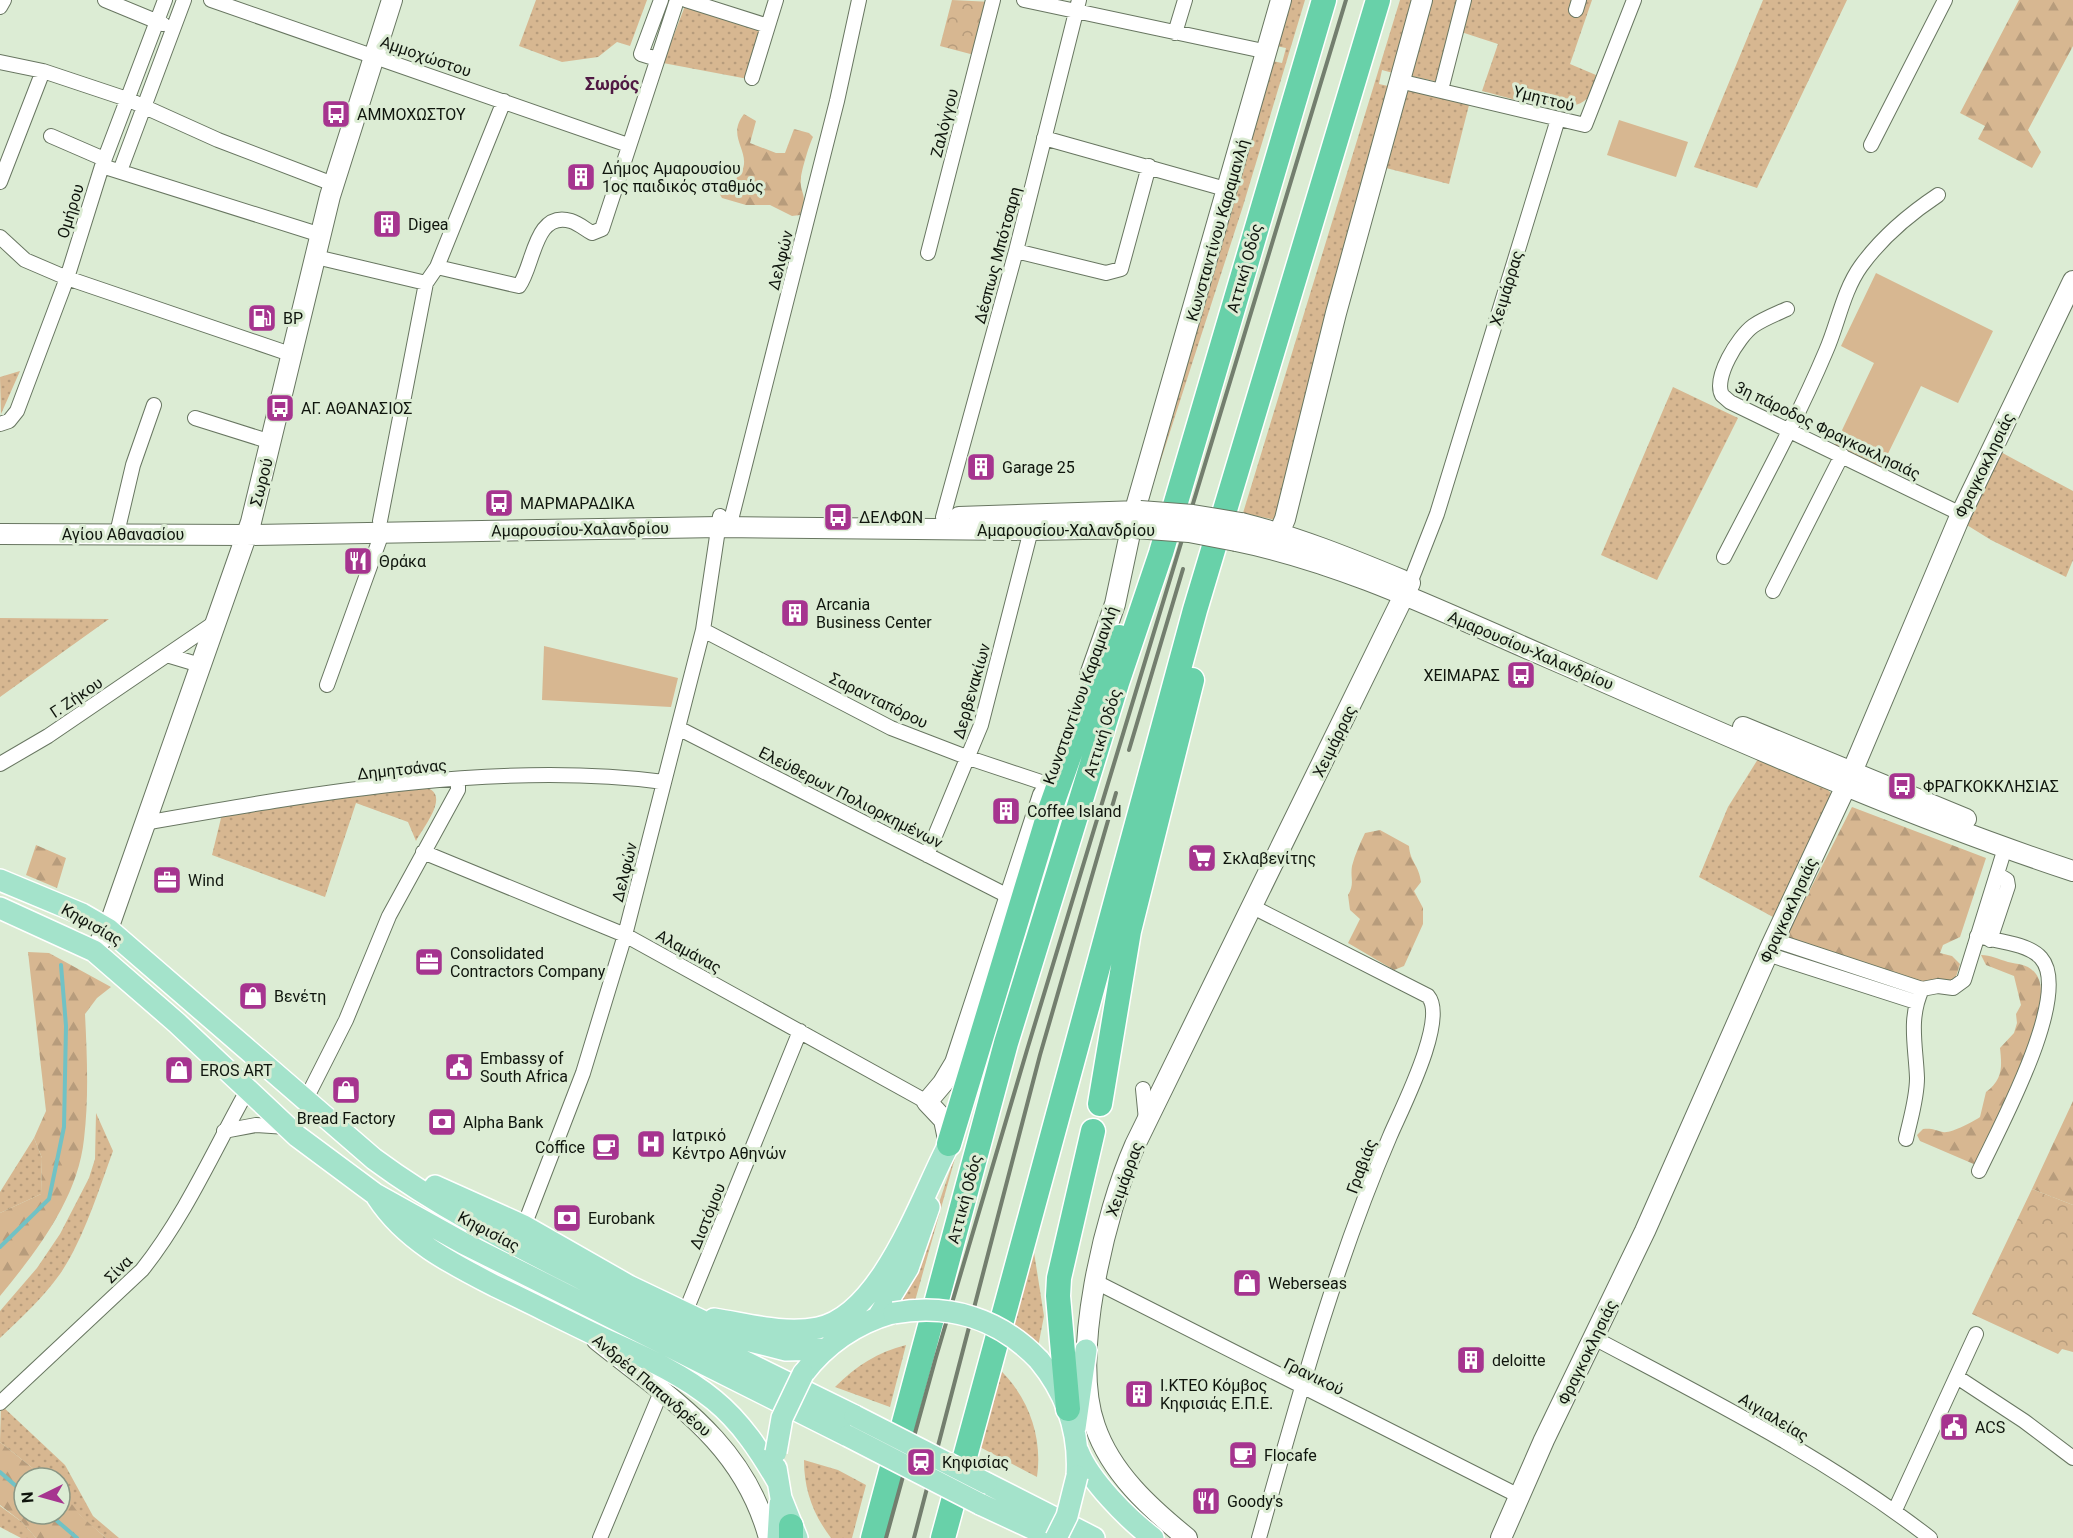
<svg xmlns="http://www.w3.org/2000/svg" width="2073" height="1538" font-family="Roboto,sans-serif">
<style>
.grass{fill:url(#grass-dots)}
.forest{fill:url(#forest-firs)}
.park{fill:url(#park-crowns)}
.garden{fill:#d7b791}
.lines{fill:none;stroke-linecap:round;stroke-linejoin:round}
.stream{stroke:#71c2c5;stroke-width:4}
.street-casing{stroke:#687661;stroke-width:16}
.secondary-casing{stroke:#687661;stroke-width:22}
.primary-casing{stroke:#fff;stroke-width:24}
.highway-casing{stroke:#fff;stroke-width:27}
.street{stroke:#fff;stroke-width:14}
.secondary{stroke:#fff;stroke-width:20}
.primary{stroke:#a4e3cb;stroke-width:21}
.highway{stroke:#68d1a9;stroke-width:24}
.rail{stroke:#737e6e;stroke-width:4}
.secondary-bridge-casing{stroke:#687661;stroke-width:22;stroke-linecap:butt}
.primary-bridge-casing{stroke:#fff;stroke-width:24;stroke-linecap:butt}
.secondary-bridge{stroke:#fff;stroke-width:20}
.primary-bridge{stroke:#a4e3cb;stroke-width:21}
.labels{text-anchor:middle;stroke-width:6;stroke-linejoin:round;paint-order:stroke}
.street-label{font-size:16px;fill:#0f150d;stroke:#dcecd4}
.poi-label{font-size:16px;fill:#0f150d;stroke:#dcecd4;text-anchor:start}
.neighbourhood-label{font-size:18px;font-weight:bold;fill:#501944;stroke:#dcecd4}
</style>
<defs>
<pattern id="grass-dots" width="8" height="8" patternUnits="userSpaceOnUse" patternTransform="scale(1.5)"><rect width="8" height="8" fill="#d7b791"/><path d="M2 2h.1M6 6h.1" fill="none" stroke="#b79c7c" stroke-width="1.8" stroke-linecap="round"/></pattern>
<pattern id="forest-firs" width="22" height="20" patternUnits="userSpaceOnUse" patternTransform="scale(1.5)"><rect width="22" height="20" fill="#d7b791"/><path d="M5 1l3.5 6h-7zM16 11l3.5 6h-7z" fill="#b79c7c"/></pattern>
<pattern id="park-crowns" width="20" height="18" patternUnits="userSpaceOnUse" patternTransform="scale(1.5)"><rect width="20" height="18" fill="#d7b791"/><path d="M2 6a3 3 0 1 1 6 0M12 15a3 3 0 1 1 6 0" fill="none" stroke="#b79c7c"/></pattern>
</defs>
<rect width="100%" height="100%" fill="#dcecd4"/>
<!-- grass -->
<path class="grass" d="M536,0h111l-17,46 -13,-4 -19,15 -36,5 -43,-16z
M1283,0h22l-62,206 -95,294h-5l124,-440 15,3 4,-15 -15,-3z
M1400,0h15l-22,73 -11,-3 -3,14 9,2 -113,434 -32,-7z
M1429,0h163l-22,64 26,11c-2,6 -4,16 -8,22 -16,23 -84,-1 -106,-6l16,-47 -46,-15 -13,53 -33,-7z
M1763,0h84l-90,188 -63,-21z
M685,6l78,24 -15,49 -85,-16z
M1406,88l64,13 -21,83 -63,-16z
M20,371l-19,43 -1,-37z
M1673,387l65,31 -81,162 -56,-25z
M1997,450l76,41v69l-7,17 -75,-37 -29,-18z
M0,618l109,1 -109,78z
M1758,759l67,28 6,6v6l-58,118 -74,-40 29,-70z
M424,787c28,6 0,39 -8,54l-8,-19 -52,-19 -31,94 -113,-42 10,-41z
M96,1113l17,38c-13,36 -31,92 -53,123 -17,24 -39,44 -60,64v-27l37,-43 23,-34 29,-56 6,-19z
M34,1138l8,20 -1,36 -41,19v-21z
M959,1144l-46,164 -16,3 18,-38z
M1033,1246l11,70 -7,36 -31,-23z
M906,1345l-16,62 -55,-20c21,-21 43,-35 71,-42z
M996,1366c32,29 47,70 41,111l-61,-32z
M1,1405l64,60 28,51 26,22h-13c-17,-16 -46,-34 -46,-60h-15l-45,-36z
M804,1460l34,10 28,15 -14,53h-21c-18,-24 -27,-48 -27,-78z
M0,1506l22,16 14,16h-15l-21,-11z"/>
<!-- forest -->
<path class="forest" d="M2019,0h54v46l-45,84 13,22 -9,16 -54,-29 7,-13 -25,-13z
M744,114l12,7 -6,22 26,10h9l9,-24 15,4 4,4c-3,5 -12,35 -12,41 -2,17 8,14 -1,37l-8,1 -22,-11h-24l-24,-7 -3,-5c7,-6 17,-13 22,-20 12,-21 -16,-35 3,-59z
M1852,807l134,51 -26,79 -17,8 -3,8 12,3 8,8 -5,16 -39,3 -131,-44z
M1380,830l29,16c1,16 10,19 12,36l-7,9 9,17v16l-19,42 -10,4 -46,-27 12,-24 -10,-9 -2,-15c7,-11 2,-17 4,-29 3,-12 8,-22 13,-33z
M36,845l30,13 -9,30 -31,-13z
M28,952l21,1 62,34 -14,11 -12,16c2,41 4,84 -1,125 -6,59 -47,112 -84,157v-83l41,-19 1,-36 -8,-20 12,-27z
M1981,955c10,0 17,4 27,7 11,3 19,1 28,12 24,32 -44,156 -60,191l-56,-24 -3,-6 6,-6c9,-1 11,1 20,3 7,2 30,-10 37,-15l6,-25c17,-13 16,-25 14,-44l14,-15 3,-10 -1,-9 5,-9 -7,-29 -28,-11z
M2073,1101v104l-41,-16z
M0,1442l45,36h-21v36h36v-26l20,27 26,23h-70l-14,-16 -22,-17z"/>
<!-- park -->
<path class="park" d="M952,0l40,2 -14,54 -38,-10z
M2032,1189l41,16v147l-11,-3 -4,5 -86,-40z"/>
<!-- garden -->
<path class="garden" d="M1619,120l69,22 -12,35 -69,-22z
M1876,273l117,58 -35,72 -37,-17 -42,86 -46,-23 41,-86 -33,-17z
M544,646l134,32 -7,29 -129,-7z"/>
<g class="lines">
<!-- stream -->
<path class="stream" d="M0,1247l49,-48 15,-72 2,-101 -5,-61
M0,1472l24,21
M49,1514l28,24"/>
<!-- street casing -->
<g class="street-casing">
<path id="street" d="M105,0l58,24
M211,0l417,145
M686,0l82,26
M1024,0l244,52
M0,7l4,-7
M1576,10l3,-10
M1175,33l10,-33
M657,59l-16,-5 20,-54
M0,62l43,9 84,28 91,41 115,44
M752,78l24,-78
M1399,81l186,44 49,-125
M1441,90l23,-90
M51,136l53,23
M1044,138l185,52
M1871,145l74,-145
M102,166l219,69
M120,171l64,-171
M0,182l43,-111
M0,237l25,23 42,18 226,77
M1016,251l90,22 15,-4 28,-103
M928,253l65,-253
M316,257l110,26
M437,267l82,19c15,-20 15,-76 52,-65 7,2 14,8 21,12l10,-4 75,-229
M1787,309c-11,5 -24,10 -34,17 -15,11 -40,52 -31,69l8,7 231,112
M195,418l76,24
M0,424l9,-3 8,-10 50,-133 35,-112 63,-166
M943,517l73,-266 63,-251
M380,521l46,-238 11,-16 67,-166
M732,527v-11l105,-415 22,-101
M117,533l16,-68 21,-60
M1724,557c35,-68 72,-135 102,-206 12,-27 17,-60 35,-85 21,-29 47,-51 77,-71
M1410,583l27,-69 121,-395
M1773,591l69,-136
M703,630l188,98 78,30 78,26
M170,656l30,9
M327,685l55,-152
M678,728l330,168
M0,764l48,-28 166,-113
M144,823c166,-29 353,-63 520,-41
M423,852l202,83 302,167
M927,855l54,-130 50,-195
M1253,907l175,89c20,23 -27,114 -38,140 -56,130 -93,267 -131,402
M1977,936c18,5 51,7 64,22 32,36 -43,172 -62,213
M1774,940l148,49
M1990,940l18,-54 -1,-6 -10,-6
M1767,954l149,48
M1143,1089l3,31
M305,1101l41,-81 43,-104 69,-126v-10
M224,1131l32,-6 31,2
M1906,1139c4,-19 11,-40 11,-61 -1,-31 -9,-59 5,-89l16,-3 15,2 11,-8 41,-132
M524,1226l59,-153 42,-138 78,-305 17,-114
M1096,1282l423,214
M685,1313l115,-282
M1594,1338c115,61 233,120 336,200
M1957,1377l67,44 49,37
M0,1403l142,-133c43,-54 72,-120 106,-181
M1895,1510l81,-176
M600,1538l61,-146"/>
</g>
<!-- secondary casing -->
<g class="secondary-casing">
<path id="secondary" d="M959,517l181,-6
M1241,523c56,14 108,35 161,57
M0,534l247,1 473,-8 311,3 104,-2
M1236,541c109,22 211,73 313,117 173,75 345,154 524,213
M1270,541l9,-8 6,-14 51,-206 86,-313
M1090,675l25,-71 20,-94 146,-510
M1743,727l223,92
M94,951l14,-22 143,-407 79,-326 62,-196
M949,1144l-5,-24 -17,-18 16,-19 12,-20 88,-268
M597,1340c73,59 146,101 172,198
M1187,1538c-37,-30 -76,-65 -92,-112 -25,-70 10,-213 40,-281l275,-562
M1501,1538l43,-98 101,-209 127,-287 74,-158 115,-272 112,-233"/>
</g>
<!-- primary casing -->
<g class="primary-casing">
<path id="primary" d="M0,880l82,34 26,15 266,230c62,46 131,81 200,116 93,49 187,95 281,141
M0,908l94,43 83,72 120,113 78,58 88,49 385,193
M435,1186l89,40 105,60 109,52 48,12 39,-1
M377,1197c28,43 73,66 118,89 36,17 71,35 107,52 39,18 78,34 112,62 27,22 46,51 64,82
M878,1317l30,-49 21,-61
M714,1319c33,5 70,16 104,9 64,-13 103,-131 131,-184
M1039,1360c28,34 41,72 38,116
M803,1374c23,-30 51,-50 89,-61
M1075,1428l11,-78
M1078,1451c11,29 50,68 75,87
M776,1468l5,30 16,40
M986,1483l108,55
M980,1504l73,34
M778,1538l2,-34"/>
</g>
<!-- highway casing -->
<g class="highway-casing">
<path id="highway" d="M1100,1104l29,-173 63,-251
M949,1144l102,-337 31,-87 37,-83
M1068,1409l-10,-113 1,-18 34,-147
M791,1526v12
M873,1538l133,-495 111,-360 44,-130 163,-553
M943,1538l252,-928 183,-610"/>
</g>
<!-- street -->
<use href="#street" class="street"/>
<!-- secondary -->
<use href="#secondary" class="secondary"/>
<!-- primary -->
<use href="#primary" class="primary"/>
<!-- highway -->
<use href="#highway" class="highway"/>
<!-- rail -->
<path class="rail" d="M1129,750l54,-181
M886,1538l50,-181 91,-307 319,-1050
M914,1538l126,-483 76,-262"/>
<!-- secondary-bridge casing -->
<g class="secondary-bridge-casing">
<path id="secondary-bridge" d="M1140,511l53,4 48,8
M1135,528l54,4 47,9"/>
</g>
<!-- primary-bridge casing -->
<g class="primary-bridge-casing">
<path id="primary-bridge" d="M894,1313c56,-10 106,6 145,47
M855,1416l131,67
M848,1436l132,68
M776,1452l6,-34 21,-44
M1056,1538l11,-22 10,-40"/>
</g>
<!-- secondary-bridge -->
<use href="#secondary-bridge" class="secondary-bridge"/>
<!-- primary-bridge -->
<use href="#primary-bridge" class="primary-bridge"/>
</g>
<!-- icons -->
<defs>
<g id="bus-square" transform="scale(1.5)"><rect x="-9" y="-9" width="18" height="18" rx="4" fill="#a6348f" stroke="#dcecd4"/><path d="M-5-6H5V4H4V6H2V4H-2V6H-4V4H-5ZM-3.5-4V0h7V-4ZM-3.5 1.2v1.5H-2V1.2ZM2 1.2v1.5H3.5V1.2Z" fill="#fff"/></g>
<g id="building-square" transform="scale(1.5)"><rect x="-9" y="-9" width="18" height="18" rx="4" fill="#a6348f" stroke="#dcecd4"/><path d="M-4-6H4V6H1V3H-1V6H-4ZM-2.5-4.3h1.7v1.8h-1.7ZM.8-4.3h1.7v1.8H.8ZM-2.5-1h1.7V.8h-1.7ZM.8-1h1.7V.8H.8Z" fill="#fff"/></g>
<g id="fuel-square" transform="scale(1.5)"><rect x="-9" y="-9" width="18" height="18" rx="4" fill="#a6348f" stroke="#dcecd4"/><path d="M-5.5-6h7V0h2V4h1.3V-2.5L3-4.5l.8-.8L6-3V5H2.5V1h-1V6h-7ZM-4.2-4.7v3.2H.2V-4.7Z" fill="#fff"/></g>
<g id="restaurant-square" transform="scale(1.5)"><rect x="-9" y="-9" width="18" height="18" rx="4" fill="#a6348f" stroke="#dcecd4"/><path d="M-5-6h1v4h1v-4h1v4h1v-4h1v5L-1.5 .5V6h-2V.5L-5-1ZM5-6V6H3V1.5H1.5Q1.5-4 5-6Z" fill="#fff"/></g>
<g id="supermarket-square" transform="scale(1.5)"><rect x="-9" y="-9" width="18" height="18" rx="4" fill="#a6348f" stroke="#dcecd4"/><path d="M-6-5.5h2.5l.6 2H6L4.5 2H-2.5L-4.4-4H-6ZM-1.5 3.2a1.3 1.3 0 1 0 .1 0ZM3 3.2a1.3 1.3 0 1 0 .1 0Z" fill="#fff"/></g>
<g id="office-square" transform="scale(1.5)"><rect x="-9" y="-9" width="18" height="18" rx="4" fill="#a6348f" stroke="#dcecd4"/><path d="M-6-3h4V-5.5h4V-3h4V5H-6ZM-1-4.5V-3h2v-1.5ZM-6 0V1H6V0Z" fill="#fff"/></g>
<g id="shop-square" transform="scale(1.5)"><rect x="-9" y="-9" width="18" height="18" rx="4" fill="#a6348f" stroke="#dcecd4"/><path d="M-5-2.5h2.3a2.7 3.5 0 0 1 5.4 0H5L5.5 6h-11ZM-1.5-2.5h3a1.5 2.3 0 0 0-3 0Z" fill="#fff"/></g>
<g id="civic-square" transform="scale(1.5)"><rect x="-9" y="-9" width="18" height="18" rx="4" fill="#a6348f" stroke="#dcecd4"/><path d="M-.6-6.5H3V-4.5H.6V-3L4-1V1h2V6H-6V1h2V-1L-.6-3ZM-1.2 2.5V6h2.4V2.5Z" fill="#fff"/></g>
<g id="bank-square" transform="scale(1.5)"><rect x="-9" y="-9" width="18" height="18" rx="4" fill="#a6348f" stroke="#dcecd4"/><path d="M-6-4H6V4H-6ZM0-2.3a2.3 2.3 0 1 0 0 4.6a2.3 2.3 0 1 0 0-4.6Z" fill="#fff"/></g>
<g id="hospital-square" transform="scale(1.5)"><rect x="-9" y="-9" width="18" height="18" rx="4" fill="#a6348f" stroke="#dcecd4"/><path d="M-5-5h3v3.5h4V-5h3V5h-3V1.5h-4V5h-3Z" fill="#fff"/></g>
<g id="cafe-square" transform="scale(1.5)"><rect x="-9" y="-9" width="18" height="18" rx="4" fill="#a6348f" stroke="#dcecd4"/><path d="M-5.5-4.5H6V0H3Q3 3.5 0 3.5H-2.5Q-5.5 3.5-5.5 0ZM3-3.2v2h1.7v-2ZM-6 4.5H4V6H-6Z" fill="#fff"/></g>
<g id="station-square" transform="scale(1.5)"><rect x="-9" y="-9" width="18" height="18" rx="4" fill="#a6348f" stroke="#dcecd4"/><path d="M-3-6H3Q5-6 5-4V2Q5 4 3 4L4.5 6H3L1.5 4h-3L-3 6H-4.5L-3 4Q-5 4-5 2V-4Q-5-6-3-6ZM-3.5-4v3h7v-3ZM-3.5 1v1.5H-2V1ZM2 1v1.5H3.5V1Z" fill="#fff"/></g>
</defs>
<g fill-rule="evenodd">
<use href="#bus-square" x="336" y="114"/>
<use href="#building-square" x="581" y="177"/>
<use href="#building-square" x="387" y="224"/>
<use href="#fuel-square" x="262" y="318"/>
<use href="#bus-square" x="280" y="408"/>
<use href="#building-square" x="981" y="467"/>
<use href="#bus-square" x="499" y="503"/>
<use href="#bus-square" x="838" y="517"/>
<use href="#restaurant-square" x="358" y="561"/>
<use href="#building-square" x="795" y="613"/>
<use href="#bus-square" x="1521" y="675"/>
<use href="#bus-square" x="1902" y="786"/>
<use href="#building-square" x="1006" y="811"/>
<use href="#supermarket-square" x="1202" y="858"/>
<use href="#office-square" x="167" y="880"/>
<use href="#office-square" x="429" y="962"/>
<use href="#shop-square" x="253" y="996"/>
<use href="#civic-square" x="459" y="1067"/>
<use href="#shop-square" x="179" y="1070"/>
<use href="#shop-square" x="346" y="1090"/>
<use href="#bank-square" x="442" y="1122"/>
<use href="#hospital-square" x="651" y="1144"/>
<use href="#cafe-square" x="606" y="1147"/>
<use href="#bank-square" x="567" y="1218"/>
<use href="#shop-square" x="1247" y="1283"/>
<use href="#building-square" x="1471" y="1360"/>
<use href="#building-square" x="1139" y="1394"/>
<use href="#civic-square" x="1954" y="1427"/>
<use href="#cafe-square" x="1243" y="1455"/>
<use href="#station-square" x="921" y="1462"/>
<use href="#restaurant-square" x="1206" y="1501"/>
</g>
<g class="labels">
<!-- street labels -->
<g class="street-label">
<text transform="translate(426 56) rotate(19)" y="6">Αμμοχώστου</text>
<text transform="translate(1544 98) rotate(14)" y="6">Υμηττού</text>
<text transform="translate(944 123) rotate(-76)" y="6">Ζαλόγγου</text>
<text transform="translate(70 211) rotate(-73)" y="6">Ομήρου</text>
<text transform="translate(1217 230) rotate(-74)" y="6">Κωνσταντίνου Καραμανλή</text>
<text transform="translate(997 255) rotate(-75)" y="6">Δέσπως Μπότσαρη</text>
<text transform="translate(780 260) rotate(-76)" y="6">Δελφών</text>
<text transform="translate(1244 268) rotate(-74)" y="6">Αττική Οδός</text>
<text transform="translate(1506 288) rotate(-73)" y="6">Χειμάρρας</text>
<text transform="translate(1828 430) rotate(26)" y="6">3η πάροδος Φραγκοκλησιάς</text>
<text transform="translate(1984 465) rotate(-64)" y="6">Φραγκοκλησιάς</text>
<text transform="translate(261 482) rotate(-76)" y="6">Σωρού</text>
<text transform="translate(580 529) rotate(-1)" y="6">Αμαρουσίου-Χαλανδρίου</text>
<text x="1066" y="536">Αμαρουσίου-Χαλανδρίου</text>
<text x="123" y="540">Αγίου Αθανασίου</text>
<text transform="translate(1531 650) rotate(23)" y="6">Αμαρουσίου-Χαλανδρίου</text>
<text transform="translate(971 691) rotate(-74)" y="6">Δερβενακίων</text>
<text transform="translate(1080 695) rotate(-70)" y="6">Κωνσταντίνου Καραμανλή</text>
<text transform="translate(76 697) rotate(-34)" y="6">Γ. Ζήκου</text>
<text transform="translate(879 700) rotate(26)" y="6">Σαρανταπόρου</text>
<text transform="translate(1102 733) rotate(-73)" y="6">Αττική Οδός</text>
<text transform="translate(1334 741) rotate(-64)" y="6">Χειμάρρας</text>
<text transform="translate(402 769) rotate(-6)" y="6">Δημητσάνας</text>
<text transform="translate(851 797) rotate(27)" y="6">Ελεύθερων Πολιορκημένων</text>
<text transform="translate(624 872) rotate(-76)" y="6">Δελφών</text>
<text transform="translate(1788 910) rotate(-65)" y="6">Φραγκοκλησιάς</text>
<text transform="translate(92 924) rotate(30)" y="6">Κηφισίας</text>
<text transform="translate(689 951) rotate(29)" y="6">Αλαμάνας</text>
<text transform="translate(1361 1166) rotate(-69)" y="6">Γραβιάς</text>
<text transform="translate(1124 1179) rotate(-70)" y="6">Χειμάρρας</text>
<text transform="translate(964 1199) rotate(-75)" y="6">Αττική Οδός</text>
<text transform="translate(707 1216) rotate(-68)" y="6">Διστόμου</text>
<text transform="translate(489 1231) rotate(28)" y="6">Κηφισίας</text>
<text transform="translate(118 1269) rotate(-45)" y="6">Σίνα</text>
<text transform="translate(1587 1352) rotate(-64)" y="6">Φραγκοκλησιάς</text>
<text transform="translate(1314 1376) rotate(26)" y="6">Γρανικού</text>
<text transform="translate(652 1385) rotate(40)" y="6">Ανδρέα Παπανδρέου</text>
<text transform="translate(1774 1417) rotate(31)" y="6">Αιγιαλείας</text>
</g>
<!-- poi labels -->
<g class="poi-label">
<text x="357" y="120">ΑΜΜΟΧΩΣΤΟΥ</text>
<text x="602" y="174">Δήμος Αμαρουσίου<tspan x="602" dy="18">1ος παιδικός σταθμός</tspan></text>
<text x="408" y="230">Digea</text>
<text x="283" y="324">BP</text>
<text x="301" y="414">ΑΓ. ΑΘΑΝΑΣΙΟΣ</text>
<text x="1002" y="473">Garage 25</text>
<text x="520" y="509">ΜΑΡΜΑΡΑΔΙΚΑ</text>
<text x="859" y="523">ΔΕΛΦΩΝ</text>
<text x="379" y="567">Θράκα</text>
<text x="816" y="610">Arcania<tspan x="816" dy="18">Business Center</tspan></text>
<text x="1500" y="681" text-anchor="end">ΧΕΙΜΑΡΑΣ</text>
<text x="1923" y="792">ΦΡΑΓΚΟΚΚΛΗΣΙΑΣ</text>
<text x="1027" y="817">Coffee Island</text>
<text x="1223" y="864">Σκλαβενίτης</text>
<text x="188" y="886">Wind</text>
<text x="450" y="959">Consolidated<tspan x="450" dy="18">Contractors Company</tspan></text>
<text x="274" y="1002">Βενέτη</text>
<text x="480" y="1064">Embassy of<tspan x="480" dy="18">South Africa</tspan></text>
<text x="200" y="1076">EROS ART</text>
<text x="346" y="1124" text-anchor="middle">Bread Factory</text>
<text x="463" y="1128">Alpha Bank</text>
<text x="672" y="1141">Ιατρικό<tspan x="672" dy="18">Κέντρο Αθηνών</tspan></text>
<text x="585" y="1153" text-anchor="end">Coffice</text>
<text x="588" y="1224">Eurobank</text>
<text x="1268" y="1289">Weberseas</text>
<text x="1492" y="1366">deloitte</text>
<text x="1160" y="1391">Ι.ΚΤΕΟ Κόμβος<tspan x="1160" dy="18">Κηφισιάς Ε.Π.Ε.</tspan></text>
<text x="1975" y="1433">ACS</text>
<text x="1264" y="1461">Flocafe</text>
<text x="942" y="1468">Κηφισίας</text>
<text x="1227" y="1507">Goody's</text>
</g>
<!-- neighbourhood labels -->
<g class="neighbourhood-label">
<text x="612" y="90">Σωρός</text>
</g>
</g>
<!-- north arrow -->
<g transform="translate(42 1496) rotate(265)"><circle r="28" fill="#dcecd4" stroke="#8a9684" stroke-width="1.5"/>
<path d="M0-4.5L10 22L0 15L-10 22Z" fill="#a6348f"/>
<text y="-9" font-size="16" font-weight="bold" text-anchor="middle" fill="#0f150d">N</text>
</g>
</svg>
